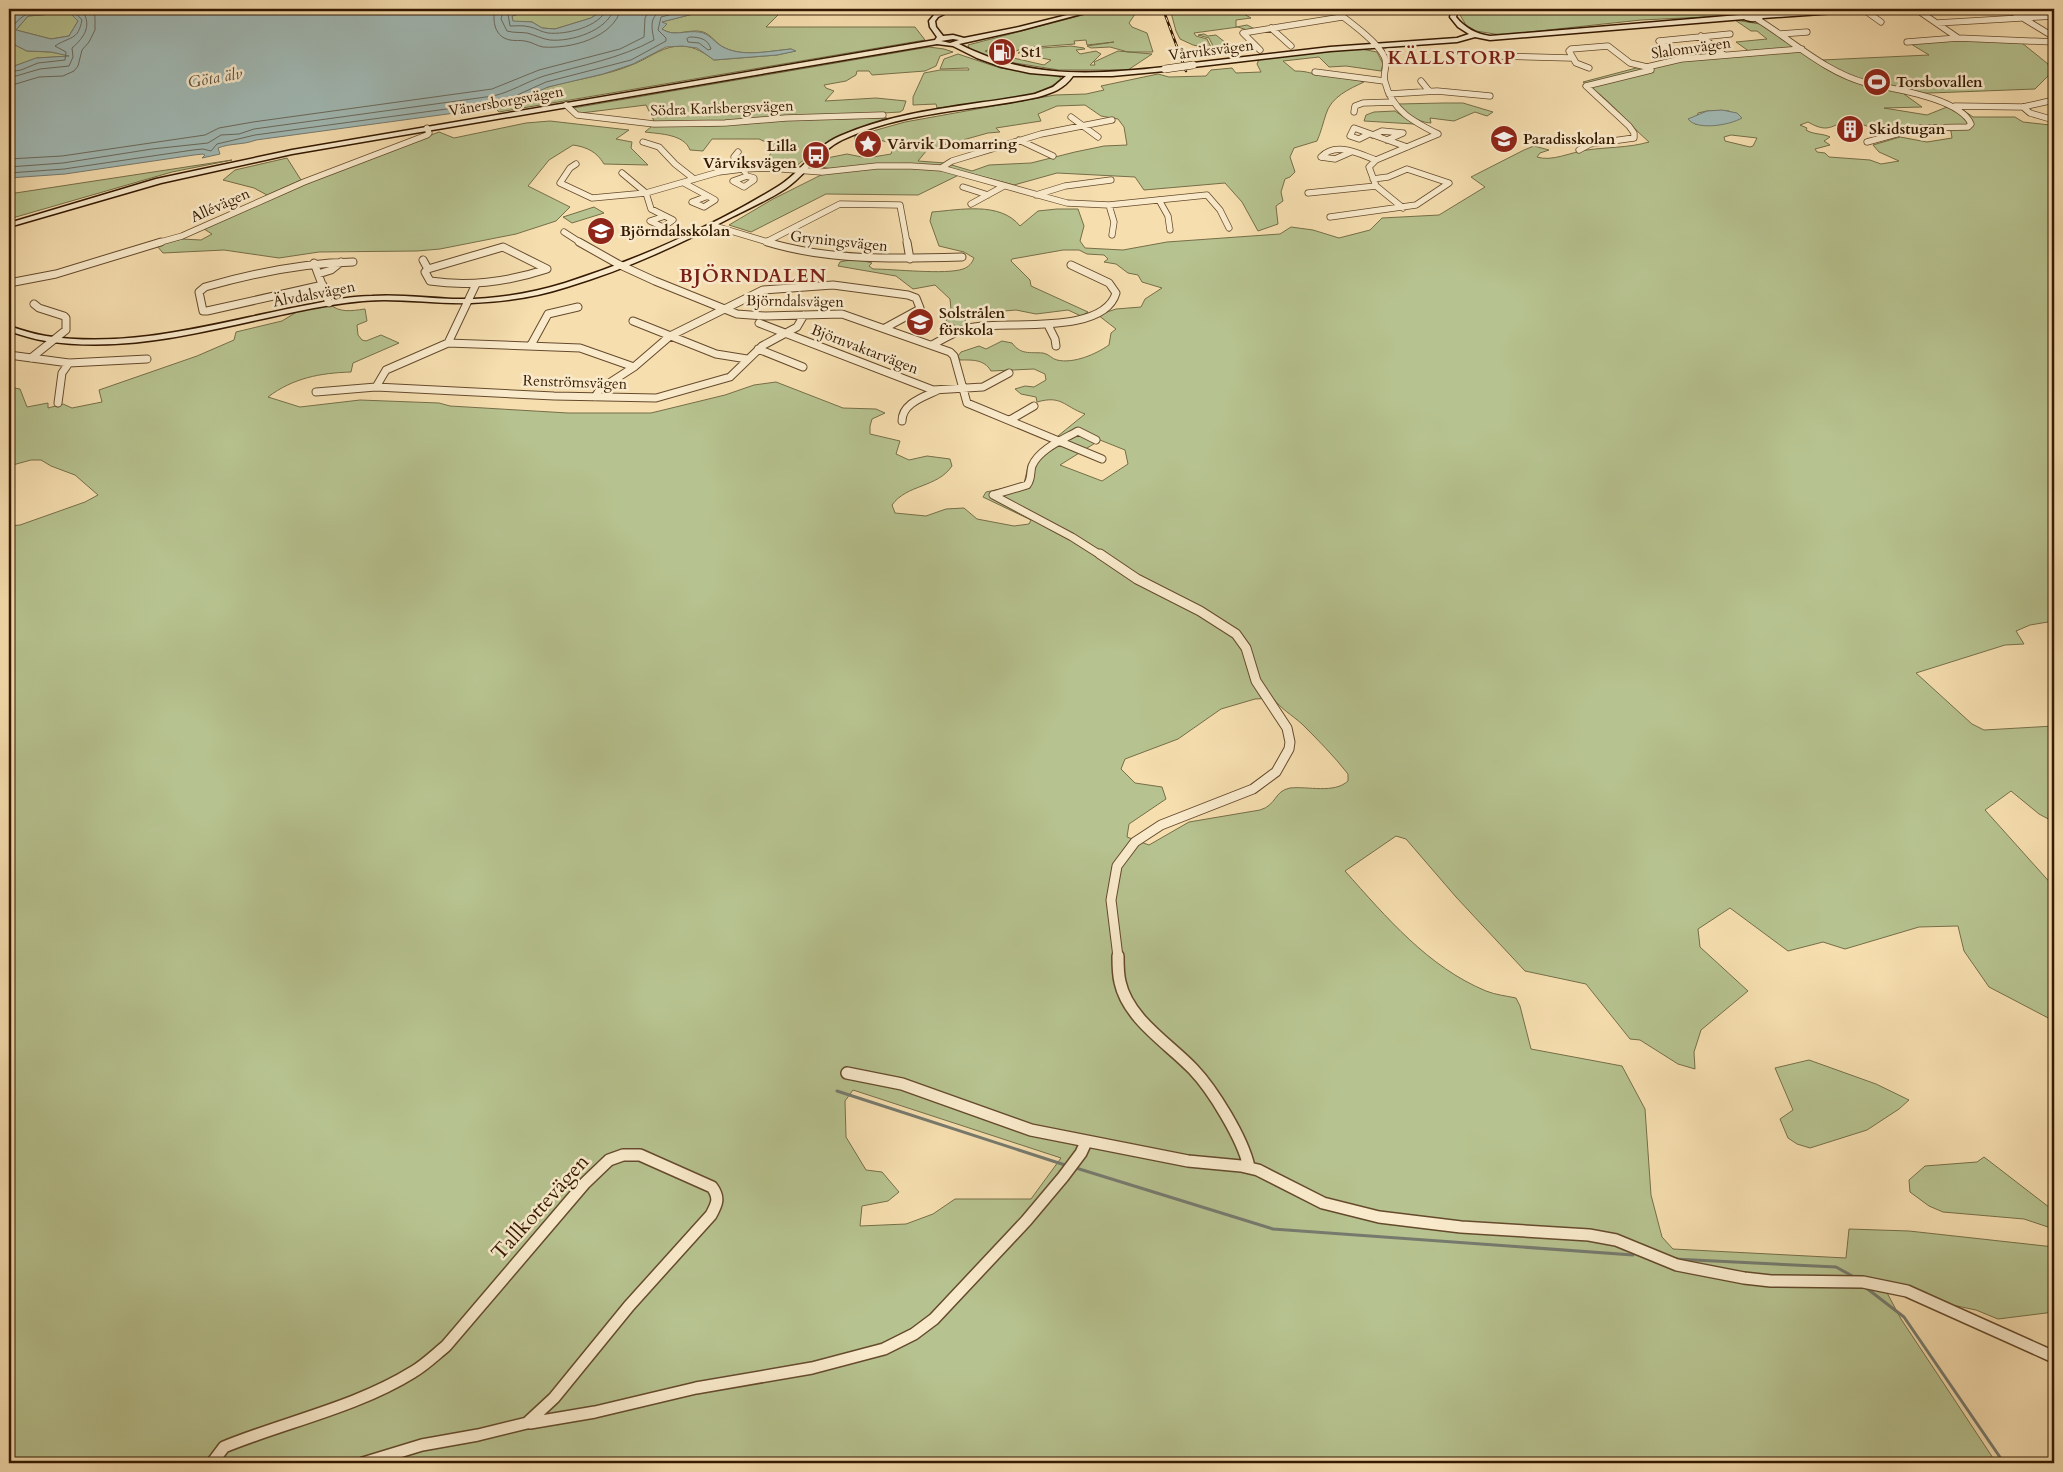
<svg xmlns="http://www.w3.org/2000/svg" width="2063" height="1472" font-family="Cardo,serif">
<style>
.green{fill:#b6c28f;stroke:#766e48;fill-rule:evenodd}
.water{fill:#a1bab6;stroke:#767a6e;fill-rule:evenodd}
.lines{fill:none;stroke-linecap:round;stroke-linejoin:round}
.shore{stroke:#6b6a5c;stroke-width:1}
.stream{stroke:#767a6e;stroke-width:3}
.street-far3-casing{stroke:#654a2c;stroke-width:7}
.street-far2-casing{stroke:#654a2c;stroke-width:9}
.street-far1-casing{stroke:#654a2c;stroke-width:11}
.street-casing{stroke:#654a2c;stroke-width:14}
.secondary-casing{stroke:#351901;stroke-width:3}
.street-far3{stroke:#f9eacb;stroke-width:5.5}
.street-far2{stroke:#f9eacb;stroke-width:7}
.street-far1{stroke:#f9eacb;stroke-width:9}
.street{stroke:#f9eacb;stroke-width:11}
.secondary{fill:#f9eacb;fill-rule:evenodd}
.rail-casing{stroke:#351901;stroke-width:2.5}
.rail{stroke:#f9eacb;stroke-width:1;stroke-dasharray:4.5;stroke-linecap:butt}
.secondary-bridge-casing{stroke:#351901;stroke-width:8;stroke-linecap:butt}
.secondary-bridge{stroke:#f9eacb;stroke-width:7}
.labels{text-anchor:middle;stroke-width:5;stroke-linejoin:round;paint-order:stroke}
.far-street-label{font-size:15px;fill:#351901;stroke:#f9eacb}
.far-poi-label{font-size:15px;font-weight:bold;fill:#351901;stroke:#f9eacb;text-anchor:start}
.far-water-label{font-size:16px;font-style:italic;fill:#5b5140;stroke:#f9eacb}
.far-district-label{font-size:19px;font-weight:bold;letter-spacing:1px;fill:#7a1f14;stroke:#f9eacb}
.near-street-label{font-size:21px;fill:#351901;stroke:#f9eacb}
</style>
<rect width="100%" height="100%" fill="#f6deaf"/>
<filter id="stains"><feTurbulence type="fractalNoise" baseFrequency=".004" numOctaves="4"/><feColorMatrix values="0 0 0 0 .2 0 0 0 0 .09 0 0 0 0 .02 0 0 0 .5 -.17"/></filter>
<radialGradient id="worn" r=".72"><stop offset=".6" stop-color="#630" stop-opacity="0"/><stop offset="1" stop-color="#630" stop-opacity=".3"/></radialGradient>
<!-- green -->
<path class="green" d="M536,9h69l-14,9 -36,11 -13,-1 -10,-6h-19l-1,-6z
M701,9h83l-18,18h149l10,13 -426,72 -5,-5c20,-3 35,-15 54,-20 28,-8 58,-11 86,-23 17,-7 30,-19 49,-18 13,1 21,7 31,14l63,-5 18,-4 -4,-2c-21,2 -47,8 -66,-1 -9,-4 -13,-13 -22,-16 -14,-4 -28,6 -41,-3l-1,-7 36,-9 -2,-2z
M1170,9h65l16,9 -15,2v7l11,-2 8,4 -8,1 -9,-3 -44,6 2,3 11,3 5,10 -19,-4 -13,-6 -4,-8z
M1464,9h270l1,2 -9,5 -85,4 -140,15 -25,-4 -10,-6 -6,-10z
M1098,11l37,3 -6,9 3,4 15,6 6,19h-25l-18,-5 -19,1 -4,-2 27,-4 -27,3 -1,-5 -12,1 1,3 -52,4 -9,4 -15,-6 -14,5 13,5 -4,3 -25,-11 -1,-3z
M64,13l7,1 7,7 -9,15 -18,3 -35,-9 12,-14z
M1735,20l25,4 35,24 -45,4 -14,-10 31,-3 -10,-8h-6z
M1204,34l4,2 8,-1 20,16 -21,-1 -6,-12 -11,-3z
M1960,40l62,3 26,21 2,10 -15,15 -131,5 18,13 -38,1 43,7 20,-8h12l14,10h42l8,5 27,3 4,-5v501l-24,4 -14,6 8,13 -19,1 -89,28 56,51 12,6 70,-4v96l-15,-8 -28,-23 -26,19 69,77v134l-65,-34 -25,-36 -6,-25 -39,1 -74,22 -22,-7 -35,9 -58,-43 -32,21 2,18 48,44 -47,39 -7,22 1,17 -17,-5 -38,-24 -10,-1 -44,-55 -61,-13 -69,-74 -50,-58 -10,-3 -51,35c41,46 83,96 141,120 10,4 21,5 30,7l4,8 11,43 91,17 23,43 6,86 11,42 11,12 173,9 3,-29 60,2 145,16v65l-56,7 -22,-9 -90,-19 15,28 92,139 42,5h-2026v-937l11,-1 65,-23 13,-7 -23,-20 -24,-9 -10,-6h-10l-22,6v-79l11,2 7,18 21,-4v5l15,-4 9,4 30,-6 -3,-12 98,-34 37,-16 2,-8 46,-11 18,-11 29,-6c12,9 21,7 36,5l2,12 -10,4 1,10 4,5 4,1 15,-6 18,8 -46,20 -2,9c-31,1 -58,6 -83,25l32,10 60,-7 79,3 11,3 118,7h83l74,-18 29,-10 22,-3 67,26 33,1 9,4 -13,6 -2,7v8l30,7 -4,13 13,6 18,-4 23,3 2,7c-15,22 -45,18 -60,39l3,8 31,3 20,-7 18,-1 13,11 37,7 15,-2 2,-4 -48,-23 3,-5 38,-8 4,-18 9,-13 48,-39c-22,-8 -23,-19 -48,-12l-1,-5 -15,-3 -6,-5 10,-3 9,1 12,-7 -1,-6 -11,-5 -43,2c-7,-12 -19,-11 -31,-11l-2,-4 3,-4 18,-6 7,3 16,-8 10,2c9,12 17,9 31,10 6,1 9,6 14,7 17,4 39,-6 52,-15l2,-12 5,-4 -18,-14 18,-6 25,-2 4,-8 17,-11 -20,-6 -4,-7 -10,-2 -12,-9 -12,-2 4,-3 -4,-4 -17,-1 -8,-4h-16l-51,9 -1,2 19,19 1,6 57,26 -7,4 -13,-6 -32,4 -20,-4 -49,4 -3,11 -6,2 -12,-6 5,-12 -1,-10 -15,-14 -22,4 -17,-13 -58,-10 2,-4c11,-3 21,-2 32,1l-3,3 4,3c20,0 73,6 90,0 6,-2 9,-6 11,-11l-10,-6 -25,-6 -9,-25 2,-9c27,-2 68,-11 88,14l18,-15 19,-2h21l6,17 -4,15 5,7 38,2 44,-8 113,-8 11,-7 22,3 26,8 31,-8 12,-12 57,-3 46,-28 -14,-10 53,-27 10,-4 15,4 -9,3 -3,4c15,5 34,-5 50,-7 20,-3 41,-2 62,-8 -22,-19 -40,-44 -66,-60l57,-15 46,-7 113,-9 36,17 -13,-8 107,-5 -18,-11zM1707,111h22l-21,14 -13,-1 3,-11zM1808,122c24,14 24,-1 44,0 13,1 25,11 38,10 4,-1 7,-4 11,-4 16,-3 34,-3 50,3l1,7 -25,4 -27,-5 -27,8 6,7 20,9 -18,3 -11,-4 -41,-3 -4,-4 -8,-1 -2,-3 15,-4 -6,-4 6,-4c-8,-4 -16,-2 -24,-7l1,-2 -7,-3zM1731,135l26,3 -4,8 -3,1 -25,-6 -1,-4zM1100,440l25,10 3,14 -26,17 -42,-16zM1273,698c8,11 19,17 29,26 16,16 32,32 46,50v7c-14,13 -40,5 -58,7 -16,3 -13,17 -30,22l-71,12 -40,23 -22,-8 2,-13 37,-25 -4,-12 -27,-4 -14,-14 4,-10 53,-20 43,-30 34,-10zM853,1090l208,68 -30,41h-76l-22,15 -27,10 -46,2 2,-20 26,-5 11,-9 -17,-20 -16,-2 -20,-33 -1,-36z
M9,42l18,9 24,1 21,4 -35,2 -28,10z
M1071,46l13,2 1,1 -9,1 4,4 16,-3 5,3 -11,11h5l-1,-3 24,-11 34,3 -24,16h-69l-57,-9 7,-4 35,8 7,-5 -33,-7 8,-4z
M929,47l15,2 9,3 -13,4 -4,10 -11,5 -53,4 -3,-4h-12l-1,4 -10,6 -22,4 2,3 8,3 -9,10 51,-3 30,3 -3,9 -3,2 -153,9 -92,2 -9,-18 -65,8 -7,-2 -1,-3z
M1356,48l21,4 6,12 -2,7 -35,-5 -17,1 -10,-10 -36,4 12,10c8,0 12,1 20,3 18,3 32,2 49,8 -15,7 -33,15 -38,32 -3,9 -5,18 -9,27l-23,7 -4,9 5,15 -5,5 -5,2 -4,13 2,9 -7,5 2,18 -20,7 -16,-29 -17,-19 -81,7 -9,-13 -78,-4 -43,12 -49,-13 -47,23 -92,-1 -75,38 -22,-7 44,-26 60,-30 -18,-3 12,-8 20,-4 20,4 24,-4 3,-10 -14,-4 -25,2v-6l50,-14 150,-27 31,-1 18,-4 -3,-4 57,-12 11,3 37,-1 5,-6 21,-2 4,5 25,-1 -4,-8 2,-5zM1085,105l16,11 17,3 6,8 3,18 -23,1 -29,6 -44,11 -42,2 -17,6 -27,-8 -27,-2 9,-11 61,-17 12,-1 -4,-4 45,-7 -3,-7 19,-8z
M958,54l42,14 57,8 4,2v2c-27,21 -90,25 -124,28l-1,-4 -23,1v-8l11,-24 16,-3h29l-1,-2 -28,1 4,-10z
M1443,103h20l30,9 -6,4 -12,-4 -21,9 -24,-3 1,5c-15,-1 -22,-9 -33,-19z
M1395,111l19,13 -50,-3 2,-6 8,-3z
M887,118l-39,14 -27,14 -26,21h-49l-3,-4 25,-4 4,-9 -4,-7 -9,-4h-47l-9,12 -13,-1c-6,-16 -30,-16 -45,-18l7,-6h63l79,-6z
M550,121l79,9 -13,9 16,3 -1,6 17,17 -44,-1c-7,-12 -17,-17 -31,-19l-24,15 -21,26 42,21 -14,14 -40,13 -76,15 -23,2 -98,1 -40,6 -55,-8 -61,3 -6,-7 25,-7 19,1 11,-6 -8,-5 124,-55 111,-42 15,6 72,-15z
M287,158l14,22 -34,15 -13,-7 -31,-8 12,-10z
M232,160l-60,12 -163,47v-25z
M594,207l10,6 -32,10 -9,-6z
M1809,1060l67,24 33,16 -10,9 -32,21 -57,18 -13,-4 -9,-6 -8,-19 13,-9 -18,-42z
M1984,1157l70,54v18l-30,-10 -81,-7 -14,-6 -19,-14 -1,-12 16,-14 52,-4z"/>
<!-- water -->
<path class="water" d="M9,9h527l-24,7 1,5 19,1 10,6 13,1 36,-11 14,-9h96l-5,2 1,2 -35,9 5,2 -5,5c11,8 24,1 37,3 11,1 16,12 26,16 19,9 45,3 66,1l5,2 -19,4 -63,5 -17,-12 -15,-2 -16,1 -33,17 -30,10 -55,13 -43,19 -39,7h-11l-199,27c-12,5 -26,3 -38,8l2,6 -18,4 3,-3 -2,-1 -9,1 -129,19 -56,4v-110l27,-10 33,-2 -18,-4 -24,-1 -18,-9zM64,13l7,1 7,7 -9,15 -18,3 -35,-9 12,-14z
M1722,110l15,3 5,5c-12,7 -45,13 -54,1l19,-8z"/>
<g class="lines">
<!-- shore -->
<path class="shore" d="M495,9c-3,13 0,28 15,31 5,1 10,0 15,1 7,1 12,5 18,6 28,2 70,-9 78,-38
M504,9l-3,10 6,12c7,2 13,1 20,2 8,2 15,6 23,7 21,2 57,-9 64,-31
M519,9l-11,5 2,12c7,0 13,-1 20,1 6,1 11,5 18,6 18,2 51,-6 59,-24
M690,37c10,0 18,2 21,12l-3,1 -9,-7 -11,-1 -1,-3z
M9,38l5,-2 -1,-10c12,-15 23,-16 41,-17
M9,72l12,-2 17,-7 27,-3 1,-8 -11,-6c15,-10 23,-5 27,-26l-10,-11
M9,78l31,-9 29,-3 4,-9 -1,-9c13,-11 21,-24 9,-39
M9,86l30,-9 24,-1 11,-5 4,-5 4,-16 7,-8 6,-12v-13l-3,-8
M9,159l53,-3 143,-21 14,-7 34,-6 239,-33 47,-19 81,-21 24,-12 1,-19 5,-9
M9,167l54,-4 89,-14 56,-6 13,-8 18,-1 15,-5 239,-33c18,-4 33,-14 51,-20 38,-11 75,-17 110,-36 -3,-15 -5,-25 12,-31
M9,173l55,-4 129,-19 10,-1 8,2 6,-7 38,-9 199,-27h12l38,-7 42,-19 85,-22 35,-19v-3l-8,-8 3,-13 31,-8"/>
<!-- stream -->
<path class="stream" d="M837,1091l228,74
M1076,1168l197,61 360,26
M1674,1259l162,8 20,11
M1865,1287l39,30 100,146"/>
<!-- street-far3 casing -->
<g class="street-far3-casing">
<path id="street-far3" d="M1333,9c14,11 44,32 51,47 5,9 -2,17 1,26 7,29 29,40 53,52
M1741,9l6,4
M1808,9l8,3
M1863,9l18,13
M1916,9l42,29
M2008,9l46,28
M1757,19c36,22 68,53 109,64 27,6 94,15 105,41l-3,3 -50,1 -51,14
M1937,23l117,-7
M1271,28l20,18
M1780,34l27,-2
M1701,36l23,19
M1907,42l51,-4 96,4
M1260,50l-17,-17 99,-16
M1497,56l74,2
M1681,59l-22,-18 71,-7
M1589,68l-13,-5 -7,-12 2,-2 37,-3 22,17 17,4 34,-8 121,-10
M1315,72l69,9
M1421,81l8,10
M1389,94l48,-3 53,5
M566,105l11,10 77,9 71,-1 61,-5 97,-3
M1955,106l68,1 31,-7
M2023,107l7,6 24,7
M1354,112l1,-6 8,-3 31,-1
M1071,117l27,20
M1369,134l-10,5 -9,-3 4,-8 53,19
M1373,135l9,-4 21,2 -16,7
M1019,140l34,16
M643,142l16,5 16,17 19,15
M1579,150l11,-6 44,-6v-5l-5,-7 -43,-40 65,-16
M738,152l-4,5 11,15
M1321,157c15,-16 38,-3 55,3
M1321,157l14,2 16,-7
M576,164l-6,4 -10,15 32,15 54,-5 73,-21 24,-3 26,-1 53,4 55,-6h34l30,2 126,35 42,2 98,-10 13,15 9,18
M941,168l11,-7 89,-27 71,-14
M622,173l24,20 5,16 14,7
M747,176l7,2v2l-10,7 -11,-6z
M684,183l24,13
M963,187l25,8
M1308,193l68,-7
M1036,195l29,-9 46,-6
M708,196l7,4 -11,7 -12,-5z
M1159,200l9,16 2,14
M971,204l33,-18
M1109,205l5,17 -2,13
M1403,208l-27,-22 -7,-19 7,-7 62,-26
M665,216l8,4 -10,7 -13,-6z
M1330,217l86,-12 33,-22 -42,-14 -19,8 -15,2
M711,225l60,18
M564,232l17,11
M766,242l74,-38 60,1 7,38
M157,243l25,-7 122,-54 123,-47 2,-2 -2,-5"/>
</g>
<!-- street-far2 casing -->
<g class="street-far2-casing">
<path id="street-far2" d="M579,242l39,22 37,17 82,33 28,2 77,-2 108,38 4,4 13,47 135,56
M767,242c62,19 130,17 195,15
M907,242l3,17
M503,247l44,22c-39,13 -76,18 -117,12l-5,-9 3,-3z
M423,260l5,9
M314,263l15,40
M318,274l13,-4 10,-8
M9,283l47,-9 105,-32
M323,285l-116,26h-4l-4,-19 6,-5c49,-14 97,-24 148,-25
M633,321l83,33 31,5
M759,323l174,67 50,-3 26,-14
M1048,325l7,14 1,7
M448,343l132,5 54,19
M531,345l17,-31 30,-7
M932,345c13,-7 27,-16 42,-18 35,-6 130,8 142,-34l-7,-10 -38,-18
M758,349l45,18
M9,355l60,8 78,-4
M31,358l35,-28v-12l-2,-2 -25,-8 -5,-4
M376,387l10,-17 62,-27 28,-59
M316,392l60,-5 178,9 102,2 74,-21 32,-31 35,-19 7,-12
M595,397l5,-8 34,-22 36,-31 93,-46 70,-5 75,10 8,3 4,10 -2,2 -33,18
M58,403l4,-30 7,-10
M1010,420l24,-14
M902,421c0,-18 22,-24 36,-31
M993,495l79,42 30,19
M993,495l34,-10c5,-6 3,-13 5,-19 7,-17 32,-27 46,-35l18,9"/>
</g>
<!-- street-far1 casing -->
<g class="street-far1-casing">
<path id="street-far1" d="M1100,554l37,25 63,32 36,23 10,14 10,33 31,47 3,14 -1,7 -13,23 -23,17 -92,36 -26,17 -18,24 -6,34 7,57"/>
</g>
<!-- street casing -->
<g class="street-casing">
<path id="street" d="M1118,956c0,8 0,18 2,26 8,37 48,61 73,87 20,21 50,70 56,98
M847,1073l55,11 129,46 157,31 53,5 17,4 65,33 56,14 82,10 128,8 27,5 61,25 67,13 27,3 92,1 44,9 147,66
M530,1423l65,-11 101,-24 116,-20 72,-19 30,-15 20,-15 92,-98 37,-44 18,-24 5,-11
M212,1463l12,-16c61,-25 133,-40 189,-75 12,-7 22,-17 33,-26l139,-163 24,-23 14,-5h17l72,32c8,11 5,17 -1,28l-82,91 -75,92 -27,25 -49,12 -56,10 -59,18"/>
</g>
<!-- secondary casing -->
<g class="secondary-casing">
<path id="secondary" d="M947,9h8l-17,8 -3,4 1,6 7,9 10,-1 11,3 55,-11 72,-18h9l-79,21 -62,14c69,35 132,31 206,23l3,2 -3,2 -53,5h-39c-9,13 -21,17 -35,21 -64,14 -135,14 -196,43 -23,11 -36,35 -57,49 -17,11 -35,19 -53,28 -53,28 -108,53 -165,70 -31,10 -63,15 -96,16 -29,1 -58,-3 -87,-3 -24,0 -47,4 -70,8 -89,17 -177,47 -268,33 -13,-2 -25,-6 -37,-10v-5c12,4 24,8 37,10 90,14 179,-16 267,-32 20,-4 39,-8 59,-8 27,-2 54,2 81,3 38,1 76,-5 112,-16 71,-23 149,-57 212,-96 24,-14 37,-40 63,-51 61,-27 130,-30 195,-42l18,-7 13,-11 -36,-3 -28,-6 -25,-9 -24,-12 -16,-2 -645,110 -131,29 -152,44v-4l147,-44 136,-29 643,-110 2,-3 -7,-10 -1,-6 5,-6zM953,39l6,1 -9,3 -9,-2z
M1452,9h6l-2,8c9,11 20,17 34,19l249,-21 1,-1 10,-3 10,3 81,-5h27l-3,2 -102,7c-4,4 -14,4 -19,1l-254,21 -15,-3 -18,5 -127,9 -137,16 -3,-2 3,-2 137,-16 127,-9 12,-4 -11,-7 -8,-10z"/>
</g>
<!-- street-far3 -->
<use href="#street-far3" class="street-far3"/>
<!-- street-far2 -->
<use href="#street-far2" class="street-far2"/>
<!-- street-far1 -->
<use href="#street-far1" class="street-far1"/>
<!-- street -->
<use href="#street" class="street"/>
<!-- secondary -->
<use href="#secondary" class="secondary"/>
<!-- rail casing -->
<g class="rail-casing">
<path id="rail" d="M1163,9l23,62"/>
</g>
<!-- rail -->
<use href="#rail" class="rail"/>
<!-- secondary-bridge casing -->
<g class="secondary-bridge-casing">
<path id="secondary-bridge" d="M1165,69l28,-4"/>
</g>
<!-- secondary-bridge -->
<use href="#secondary-bridge" class="secondary-bridge"/>
</g>
<!-- icons -->
<defs>
<g id="fuel-disc" transform="scale(1.4375)"><circle r="9.5" fill="#8f2418" stroke="#f9eacb"/><path d="M-5.5-6h7V0h2V4h1.3V-2.5L3-4.5l.8-.8L6-3V5H2.5V1h-1V6h-7ZM-4.2-4.7v3.2H.2V-4.7Z" fill="#fff"/></g>
<g id="stadium-disc" transform="scale(1.4375)"><circle r="9.5" fill="#8f2418" stroke="#f9eacb"/><path d="M0-5a6.5 5 0 1 0 0 10a6.5 5 0 1 0 0-10ZM-3.5-1.8h7v3.6h-7Z" fill="#fff"/></g>
<g id="building-disc" transform="scale(1.4375)"><circle r="9.5" fill="#8f2418" stroke="#f9eacb"/><path d="M-4-6H4V6H1V3H-1V6H-4ZM-2.5-4.3h1.7v1.8h-1.7ZM.8-4.3h1.7v1.8H.8ZM-2.5-1h1.7V.8h-1.7ZM.8-1h1.7V.8H.8Z" fill="#fff"/></g>
<g id="school-disc" transform="scale(1.4375)"><circle r="9.5" fill="#8f2418" stroke="#f9eacb"/><path d="M0-5L7-2L0 1L-7-2ZM-4 1L0 2.5L4 1V4Q0 6-4 4Z" fill="#fff"/></g>
<g id="sight-disc" transform="scale(1.4375)"><circle r="9.5" fill="#8f2418" stroke="#f9eacb"/><path d="M0-6L1.8-2.2L6-1.7L2.9 1.2L3.7 5.4L0 3.3L-3.7 5.4L-2.9 1.2L-6-1.7L-1.8-2.2Z" fill="#fff"/></g>
<g id="bus-disc" transform="scale(1.4375)"><circle r="9.5" fill="#8f2418" stroke="#f9eacb"/><path d="M-5-6H5V4H4V6H2V4H-2V6H-4V4H-5ZM-3.5-4V0h7V-4ZM-3.5 1.2v1.5H-2V1.2ZM2 1.2v1.5H3.5V1.2Z" fill="#fff"/></g>
</defs>
<g fill-rule="evenodd">
<use href="#fuel-disc" x="1002" y="52"/>
<use href="#stadium-disc" x="1877" y="82"/>
<use href="#building-disc" x="1850" y="129"/>
<use href="#school-disc" x="1504" y="139"/>
<use href="#sight-disc" x="868" y="144"/>
<use href="#bus-disc" x="816" y="155"/>
<use href="#school-disc" x="601" y="231"/>
<use href="#school-disc" x="920" y="322"/>
</g>
<g class="labels">
<!-- far-street labels -->
<g class="far-street-label">
<text transform="translate(1691 48) rotate(-8)" y="5">Slalomvägen</text>
<text transform="translate(1211 50) rotate(-7)" y="5">Vårviksvägen</text>
<text transform="translate(506 101) rotate(-10)" y="5">Vänersborgsvägen</text>
<text transform="translate(722 108) rotate(-2)" y="5">Södra Karlsbergsvägen</text>
<text transform="translate(220 205) rotate(-24)" y="5">Allévägen</text>
<text transform="translate(839 241) rotate(6)" y="5">Gryningsvägen</text>
<text transform="translate(314 294) rotate(-11)" y="5">Älvdalsvägen</text>
<text transform="translate(795 301) rotate(1)" y="5">Björndalsvägen</text>
<text transform="translate(865 349) rotate(21)" y="5">Björnvaktarvägen</text>
<text transform="translate(575 382) rotate(2)" y="5">Renströmsvägen</text>
</g>
<!-- far-poi labels -->
<g class="far-poi-label">
<text x="1021" y="57">St1</text>
<text x="1896" y="87">Torsbovallen</text>
<text x="1869" y="134">Skidstugan</text>
<text x="1523" y="144">Paradisskolan</text>
<text x="887" y="149">Vårvik Domarring</text>
<text x="797" y="151" text-anchor="end">Lilla<tspan x="797" dy="17">Vårviksvägen</tspan></text>
<text x="620" y="236">Björndalsskolan</text>
<text x="939" y="318">Solstrålen<tspan x="939" dy="17">förskola</tspan></text>
</g>
<!-- far-water labels -->
<g class="far-water-label">
<text transform="translate(215 77) rotate(-10)" y="6">Göta älv</text>
</g>
<!-- far-district labels -->
<g class="far-district-label">
<text x="1452" y="64">KÄLLSTORP</text>
<text x="753" y="282">BJÖRNDALEN</text>
</g>
<!-- near-street labels -->
<g class="near-street-label">
<text transform="translate(540 1207) rotate(-48)" y="7">Tallkottevägen</text>
</g>
</g>
<!-- margin -->
<rect width="2063" height="1472" fill="none" stroke="#f6deaf" stroke-width="30"/>
<rect x="10" y="10" width="2043" height="1452" fill="none" stroke="#351901" stroke-width="2.5"/>
<rect x="15" y="15" width="2033" height="1442" fill="none" stroke="#351901"/>
<rect width="100%" height="100%" filter="url(#stains)"/>
<rect width="100%" height="100%" fill="url(#worn)"/>
</svg>
